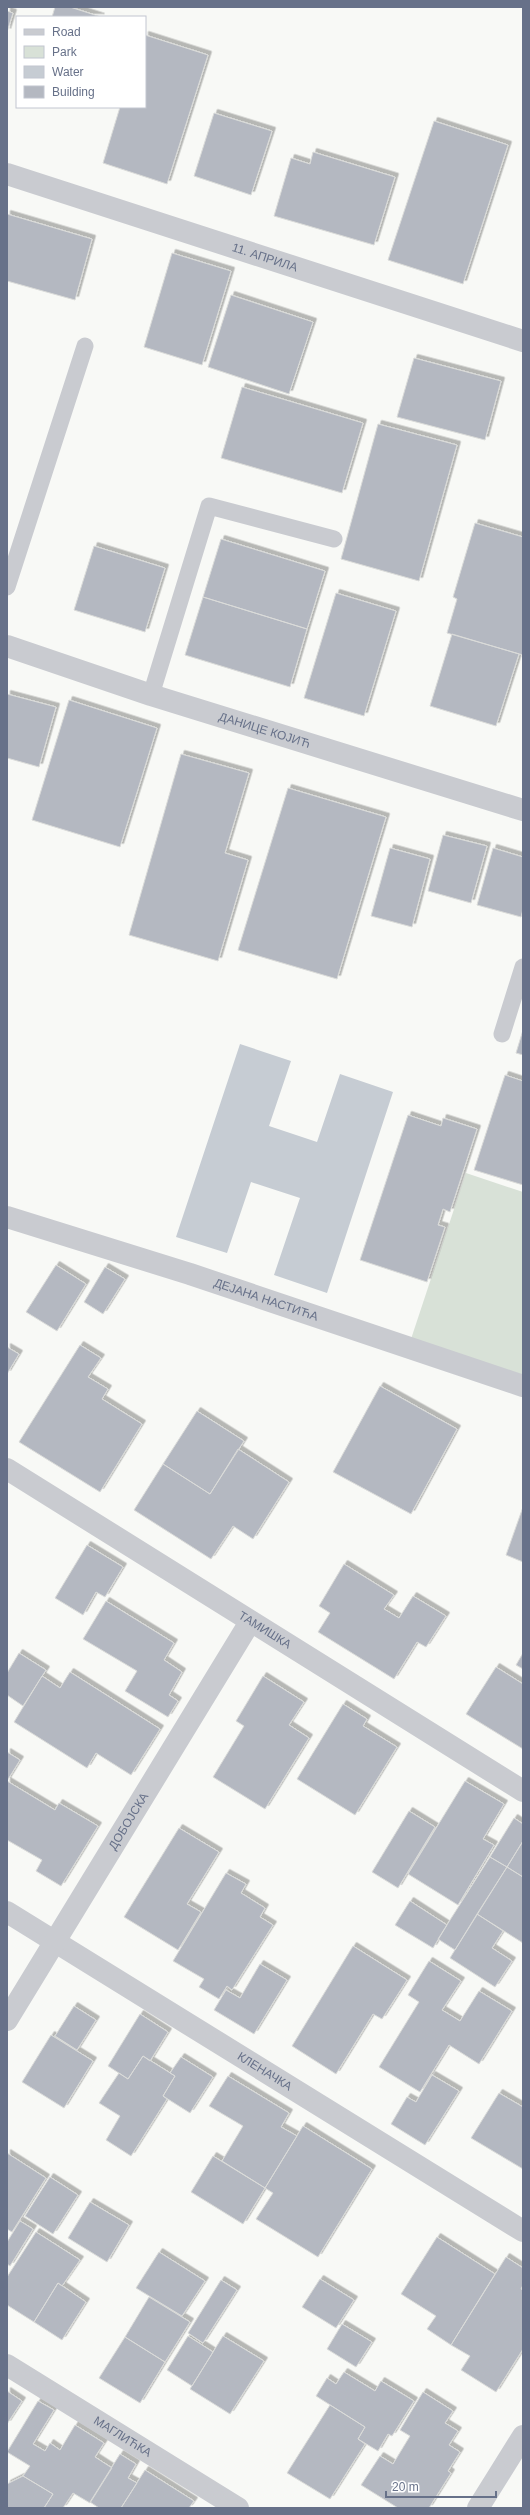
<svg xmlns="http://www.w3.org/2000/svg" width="530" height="2515" font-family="Helvetica,sans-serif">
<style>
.green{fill:#d8e1d7}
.water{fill:#c6ccd3}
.building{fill:#b4b8c1;stroke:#dadbd9;filter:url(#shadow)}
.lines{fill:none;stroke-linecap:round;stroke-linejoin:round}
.lane{stroke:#c9cbd0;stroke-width:17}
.street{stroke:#c9cbd0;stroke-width:22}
.labels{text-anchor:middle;stroke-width:4;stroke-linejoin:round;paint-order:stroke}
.street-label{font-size:12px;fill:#677189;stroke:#fff}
</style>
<defs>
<filter id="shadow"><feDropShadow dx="3.5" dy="-3.5" stdDeviation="0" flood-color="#0004"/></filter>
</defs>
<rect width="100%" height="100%" fill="#f8f9f6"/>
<!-- green -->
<path class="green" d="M466,1173l57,19v183l-112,-36z"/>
<!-- water -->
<path class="water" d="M240,1044l51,17 -22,65 48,16 23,-68 53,18 -66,201 -53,-18 26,-77 -49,-16 -24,71 -51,-16z"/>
<!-- building -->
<path class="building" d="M55,7h15l31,10h-49z
M7,11l6,2 -6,19z
M145,35l63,20 -41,129 -64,-21 17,-56h25z
M214,113l58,18 -21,64 -57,-19z
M434,121l74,24 -45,139 -75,-24z
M313,152l82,25 -21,68 -100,-29 17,-58 19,6z
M7,214l85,25 -17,61 -68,-19z
M172,253l59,18 -29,94 -58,-18z
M231,295l82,27 -24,72 -81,-27z
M414,358l87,23 -16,59 -88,-23z
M242,387l121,36 -21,70 -121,-35z
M378,424l79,21 -38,136 -78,-22z
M475,523l48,14v118l-76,-22 10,-34 -4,-2z
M221,539l104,32 -18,58 -104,-32z
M94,546l71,22 -20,64 -71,-22z
M336,593l60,18 -32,105 -60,-18z
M203,597l104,32 -17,58 -105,-32z
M452,634l67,20 -23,72 -66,-20z
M7,694l49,13 -17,60 -32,-9z
M69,700l88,28 -37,119 -88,-27z
M181,754l68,19 -24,80 23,7 -30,101 -89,-26z
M288,788l98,29 -49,162 -99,-29z
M443,835l44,11 -16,57 -43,-12z
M390,848l40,11 -18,68 -41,-11z
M493,848l30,9v52l-2,8 -44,-12z
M523,1030v25l-7,-2z
M505,1075l18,6v104l-49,-15z
M408,1115l33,11 2,-8 34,11 -27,83 -7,-3 -5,16 7,2 -18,55 -67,-22z
M56,1265l30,19 -29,47 -31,-19z
M105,1267l20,12 -22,35 -19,-12z
M80,1345l21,13 -13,19 20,12 -6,10 40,25 -42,68 -81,-50z
M7,1347l12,7 -12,20z
M380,1386l77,43 -46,85 -78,-42z
M197,1411l47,30 -34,53 -47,-30z
M238,1449l51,33 -36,57 -20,-13 -22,33 -77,-49 29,-46 47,30z
M523,1507v55l-17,-7z
M87,1545l36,22 -18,30 -9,-5 -13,23 -28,-17z
M344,1564l50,31 -10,14 15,9 14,-22 33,20 -20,31 -9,-5 -23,37 -76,-47 12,-19 -11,-7z
M106,1601l68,42 -10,17 18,12 -13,23 9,6 -10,16 -43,-26 12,-20 -54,-32z
M19,1653l27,17 -23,36 -16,-11v-22z
M523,1653v16l-7,-4z
M496,1667l27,17v65l-57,-35z
M70,1672l90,57 -29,46 -35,-22 -9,15 -73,-46 28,-46 18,12z
M263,1676l41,26 -15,23 20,13 -44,71 -52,-32 31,-51 -8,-5z
M343,1704l24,15 -4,7 34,21 -42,68 -58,-36z
M7,1752l13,8 -13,21z
M7,1781l48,29 4,-7 39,23 -37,60 -25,-15 6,-11 -35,-20z
M465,1781l39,23 -21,35 11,6 -36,60 -50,-31z
M409,1811l26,16 -37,61 -26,-16z
M514,1818l9,6v17l-16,26 -17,-10z
M179,1828l40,24 -32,52 14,8 -23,38 -54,-33z
M523,1841v36l-16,-10z
M490,1857l17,10 -52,83 -17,-11z
M507,1867l16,10v66l-46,-29z
M226,1873l20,11 -5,9 24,15 -5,9 13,8 -41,65 -5,-4 -8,13 -20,-12 5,-8 -31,-18z
M410,1901l37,24 -14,23 -38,-23z
M477,1914l26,17 -11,17 20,13 -17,26 -45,-29z
M353,1946l54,34 -25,39 -9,-5 -37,60 -44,-28z
M429,1961l32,20 -19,29 18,11 19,-30 33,20 -33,53 -30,-19 -29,47 -41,-25 40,-65 -11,-7z
M260,1964l27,16 -33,54 -40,-24 12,-20 14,8z
M74,2006l22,14 -19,30 -22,-14z
M140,2014l28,18 -18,29 -7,-5 -15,23 -20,-13z
M51,2035l42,26 -29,47 -42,-26z
M143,2056l32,20 -12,20 4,3 -36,57 -25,-16 14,-24 -21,-13 20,-30 9,6z
M181,2057l32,20 -23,36 -27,-17 12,-20 -5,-3z
M432,2075l27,16 -34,54 -34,-21 16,-27 9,5z
M228,2076l61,37 -8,14 16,9 -32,52 -43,-27 21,-35 -34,-20z
M499,2093l24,14v62l-52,-31z
M303,2126l69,43 -54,88 -62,-38 17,-26 -8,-5z
M7,2153l39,25 -34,54 -5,-3z
M213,2156l52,32 -22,36 -52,-32z
M50,2177l28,18 -25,39 -28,-18z
M90,2202l39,23 -22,37 -39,-24z
M20,2221l13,8 -23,37 -3,-2v-22z
M36,2232l44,28 -18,26 -4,-3 -24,39 -27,-17v-28z
M437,2237l58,37 -44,71 -24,-16 9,-13 -35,-22z
M159,2252l46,29 -23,35 -46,-28z
M506,2257l17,11v17l-2,4 2,1v59l-27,43 -35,-22 9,-14 -19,-11z
M320,2279l34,21 -18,28 -34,-21z
M221,2280l16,10 -34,53 -15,-10z
M58,2283l28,19 -24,38 -28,-18z
M149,2297l41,25 -25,40 -40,-25z
M342,2324l30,18 -16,25 -29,-18z
M188,2336l25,16 -21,34 -25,-16z
M223,2336l41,25 -34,53 -40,-25z
M125,2337l40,25 -25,41 -41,-25z
M344,2372l31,19 6,-10 33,20 -22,35 -4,-2 -10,17 -20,-12 7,-12 -49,-31 11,-18 9,6z
M7,2391l15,10 -15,23z
M423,2392l30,19 -8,12 13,8 -9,14 11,7 -12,19 3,2 -22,35h-31l-37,-23 19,-29 13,8 17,-28 -10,-6z
M38,2401l16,9 -21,34 12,7 5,-8 10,7 15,-25 29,18 -9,14 17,11 -22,35 -17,-10 -10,15h-19l9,-14 -30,-18 7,-10 -23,-14z
M330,2405l35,22 -7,12 7,5 -35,55 -43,-26z
M120,2454l16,10 -8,14 9,5 -16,25h-22l-9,-6z
M145,2470l49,31 -5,7h-68z
M23,2476l30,18 -9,14h-37v-24z"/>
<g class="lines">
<!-- lane -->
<path class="lane" d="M7,587l78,-241
M151,695l58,-189 125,33
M502,1034l21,-67"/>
<!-- street -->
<g class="street">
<path id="s1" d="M7,174l516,167"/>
<path id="s2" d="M7,646l144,49 372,115"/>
<path id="s3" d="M7,1217l183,57 333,112"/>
<path id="s4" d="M7,1469l516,322"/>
<path id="s5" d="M7,1912l516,319"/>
<path id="s6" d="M7,2020l243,-398"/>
<path id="s7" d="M7,2365l231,143"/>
<path d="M478,2508l45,-72"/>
</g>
</g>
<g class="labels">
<!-- street labels -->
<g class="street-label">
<text dy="4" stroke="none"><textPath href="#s1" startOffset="271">11. АПРИЛА</textPath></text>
<text dy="4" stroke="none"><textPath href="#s2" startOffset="271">ДАНИЦЕ КОЈИЋ</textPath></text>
<text dy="4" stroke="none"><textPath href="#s3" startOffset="272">ДЕЈАНА НАСТИЋА</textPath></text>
<text dy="4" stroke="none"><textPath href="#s4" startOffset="304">ТАМИШКА</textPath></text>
<text dy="4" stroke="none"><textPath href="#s6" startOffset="233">ДОБОЈСКА</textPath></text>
<text dy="4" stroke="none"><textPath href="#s5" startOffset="303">КЛЕНАЧКА</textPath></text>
<text dy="4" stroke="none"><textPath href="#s7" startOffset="136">МАГЛИЋКА</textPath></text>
</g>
</g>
<!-- border -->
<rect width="530" height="2515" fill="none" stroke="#677189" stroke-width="16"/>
<!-- legend -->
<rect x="16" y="16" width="130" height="92" fill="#ffffff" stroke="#c2c6d0"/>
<rect x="24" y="29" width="20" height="6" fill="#c9cbd0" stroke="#c2c6d0"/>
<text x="52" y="36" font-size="12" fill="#677189">Road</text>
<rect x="24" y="46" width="20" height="12" fill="#d8e1d7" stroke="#c2c6d0"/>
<text x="52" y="56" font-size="12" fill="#677189">Park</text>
<rect x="24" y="66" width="20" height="12" fill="#c6ccd3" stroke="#c2c6d0"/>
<text x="52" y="76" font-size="12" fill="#677189">Water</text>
<rect x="24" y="86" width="20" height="12" fill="#b4b8c1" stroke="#c2c6d0"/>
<text x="52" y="96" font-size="12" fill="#677189">Building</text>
<!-- scale -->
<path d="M386 2491v6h110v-6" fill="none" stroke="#677189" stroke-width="2"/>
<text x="392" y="2491" font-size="12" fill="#677189" stroke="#ffffff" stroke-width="3" paint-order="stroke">20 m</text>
</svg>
